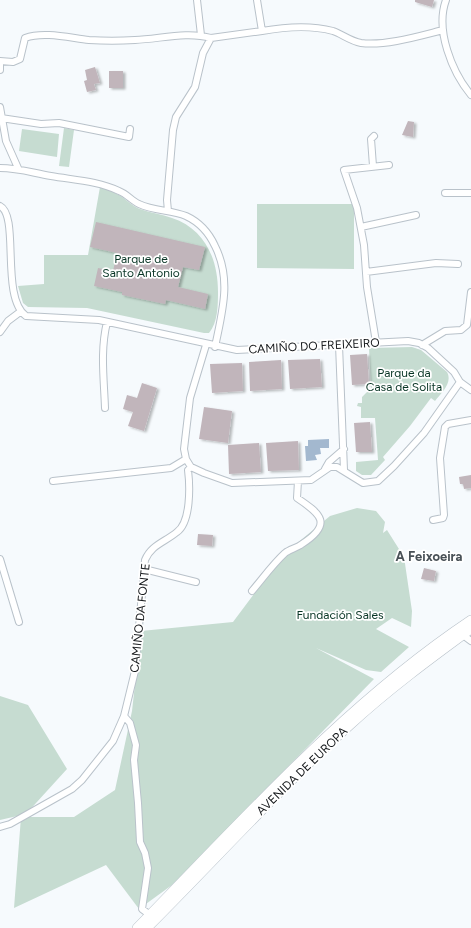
<svg xmlns="http://www.w3.org/2000/svg" width="471" height="928" font-family="Figtree,sans-serif">
<style>
.green{fill:#c6dcd1}
.water{fill:#a3b8cf}
.building{fill:#c1b5bb;filter:url(#shadow)}
.lines{fill:none;stroke-linecap:round;stroke-linejoin:round}
.minor-casing{stroke:#b9c2ca;stroke-width:8}
.primary-casing{stroke:#b9c2ca;stroke-width:10}
.minor{stroke:#fff;stroke-width:6}
.primary{stroke:#fff;stroke-width:9}
.labels{text-anchor:middle;stroke-width:3.5;stroke-linejoin:round;paint-order:stroke}
.park-label{font-size:12px;fill:#083525;stroke:#fff}
.street-label{font-size:12px;fill:#15181b;stroke:#fff}
.neighbourhood-label{font-size:13px;font-weight:bold;fill:#495157;stroke:#fff}
</style>
<defs>
<filter id="shadow"><feDropShadow dx="2.5" dy="1.5" stdDeviation="1" flood-color="#0004"/></filter>
</defs>
<rect width="100%" height="100%" fill="#f6fafd"/>
<!-- green -->
<path class="green" d="M64,128l10,2 -5,37 -10,-1z
M22,129l37,5 -2,23 -38,-6z
M100,187c6,2 12,4 17,7 8,4 15,12 23,15 10,4 22,5 32,9 33,11 46,41 46,74 0,12 0,31 -9,41h-5l-117,-25 -59,-1 -5,-4 -5,-17 26,-2v-29h44z
M257,204h97v65l-97,-1z
M412,347l9,3 26,22c6,11 -6,21 -12,29l-4,-3 -21,28 -27,31 2,3 -14,15h-9l-6,-4v-9l22,-2 -3,-42h-14v-11l-4,-1 1,-3h4v-6l9,-9 -2,-40z
M357,508l19,3 9,11 -2,11 4,-3 17,27 8,54 -1,16 -19,-9 -16,11 33,18 -28,25 -15,-2 -50,-22 58,31 -202,206 -33,24 -33,-44 -92,43 7,-91h53l41,-27 17,-79 9,-80 92,-9 51,-68 46,-38z
M0,696l28,9 39,64 -41,45 -26,6z"/>
<!-- water -->
<path class="water" d="M329,439v9h-9l1,6 -6,1 2,5 -11,1 -1,-15h3v-6z"/>
<!-- building -->
<path class="building" d="M415,0h19l-2,7 -17,-5z
M95,67l5,16 -6,1 2,6 -9,2 -3,-11 3,-1 -2,-10z
M109,71h14v17h-14z
M408,121l6,1 -1,15 -11,-2z
M96,222l109,25 -6,23 -16,-3 -5,20 30,7 -3,15 -39,-9 -1,4 -43,-9v-3l-28,-6 4,-18 15,3 4,-18 -27,-6z
M367,354l2,30 -17,1 -2,-30z
M320,359l2,28 -32,2 -2,-29z
M281,360l1,29 -32,2 -1,-29z
M242,363l1,28 -31,2 -2,-29z
M142,383l15,5 -13,43 -16,-5 5,-14 -10,-3 4,-14 10,3z
M204,407l28,4 -4,32 -29,-4z
M370,422l2,30h-16l-2,-29z
M298,441l1,29 -31,1 -2,-28z
M259,443l2,29 -32,2 -1,-29z
M471,475v13l-7,1 -1,-5h-3l-1,-7z
M198,534l15,1 -1,11 -15,-1z
M424,568l12,3 -2,10 -13,-2z"/>
<g class="lines">
<!-- minor casing -->
<g class="minor-casing">
<path id="minor" d="M197,0l4,35
M446,0c-11,30 6,72 25,95
M262,31c22,-4 49,-6 71,0 9,3 17,10 28,12 25,3 58,-7 82,-13
M0,61l13,1 7,-3 5,-21c19,-7 45,0 64,2 15,1 31,1 46,0 25,-1 52,-9 76,-2
M0,70v-9
M0,107l6,34 12,27
M1,118l40,6 18,-1 70,14 1,-8
M373,166l-2,-27 3,-3
M0,168c19,0 33,5 51,8 23,4 47,5 68,15 8,3 13,10 20,13 15,7 32,6 47,12 13,6 23,17 29,30 17,34 7,66 0,101
M445,193h26
M0,206c20,10 0,91 26,110l73,4 138,30 171,-9 11,2 9,5 26,24 6,10 11,8
M168,211l-1,-11 6,-70 3,-13 19,-30 8,-34 8,-15 51,-7 -5,-31
M361,227l55,-12
M366,272l70,-9 22,1
M0,332l8,-11 12,-9
M376,342l-9,-55 -3,-42 -7,-37 -13,-38 45,-5
M206,345l-16,53 -6,51 2,10 5,8 13,6 28,10 79,-3 19,-13h7l26,16 15,-2 16,-15 30,-33 36,-51
M339,345l5,125
M422,345l23,-14 16,-1 6,-5 4,-33
M105,408c-1,-29 -5,-57 2,-86
M325,469l4,-7 15,-13
M53,481l118,-13 15,-9
M433,520l10,-2 1,-3 -4,-57 5,-31 3,-3 23,-4
M0,559l19,63
M144,569l52,13
M252,591c11,-13 21,-27 33,-38 5,-4 12,-5 17,-9 31,-20 19,-30 -5,-46l1,-17
M463,635l8,6
M124,716l11,-45 10,-111c6,-15 20,-18 32,-28 14,-10 13,-46 11,-62l3,-3
M0,827l10,-3 62,-35 10,-9 31,-39 11,-25 6,7 6,22 -2,15 4,43 2,39 5,11 3,15 -6,41 8,6"/>
</g>
<!-- primary casing -->
<g class="primary-casing">
<path id="primary" d="M137,928c106,-108 207,-223 334,-308
M147,928c68,-68 132,-139 203,-203 38,-35 80,-66 121,-96"/>
</g>
<!-- minor -->
<use href="#minor" class="minor"/>
<!-- primary -->
<use href="#primary" class="primary"/>
</g>
<g class="labels">
<!-- park labels -->
<g class="park-label">
<text x="141" y="263">Parque de<tspan x="141" dy="14">Santo Antonio</tspan></text>
<text x="404" y="377">Parque da<tspan x="404" dy="14">Casa de Solita</tspan></text>
<text x="340" y="619">Fundación Sales</text>
</g>
<!-- street labels -->
<g class="street-label">
<text transform="translate(314 346) rotate(-3)" y="4">CAMIÑO DO FREIXEIRO</text>
<text transform="translate(140 618) rotate(-84)" y="4">CAMIÑO DA FONTE</text>
<text transform="translate(302 771) rotate(-44)" y="4">AVENIDA DE EUROPA</text>
</g>
<!-- neighbourhood labels -->
<g class="neighbourhood-label">
<text x="429" y="561">A Feixoeira</text>
</g>
</g>
</svg>
